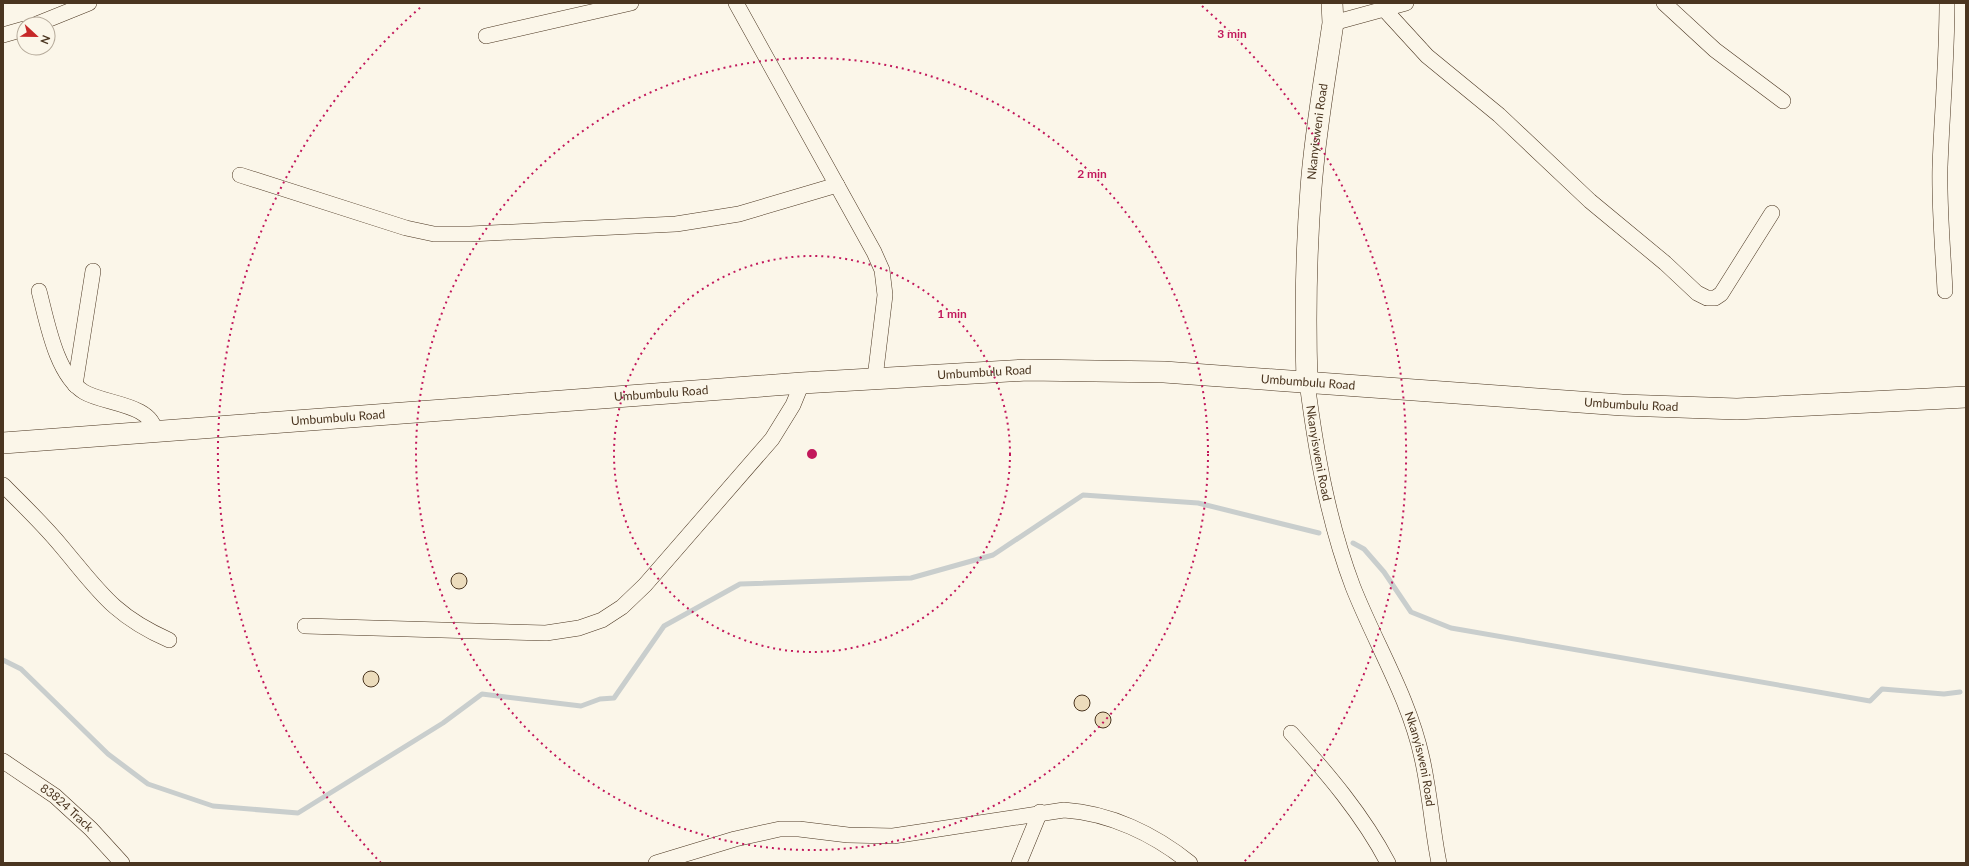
<svg xmlns="http://www.w3.org/2000/svg" width="1969" height="866" font-family="Lato,sans-serif">
<style>
.lines{fill:none;stroke-linecap:round;stroke-linejoin:round}
.stream{stroke:#c9cecd;stroke-width:5}
.building{fill:#ecdcbc;stroke:#4a3520}
.street-casing{stroke:#4a3520;stroke-width:16}
.secondary-casing{stroke:#4a3520;stroke-width:22}
.street{stroke:#fbf6e9;stroke-width:15}
.secondary{stroke:#fbf6e9;stroke-width:21}
.ring{fill:none;stroke:#c2185b;stroke-width:2;stroke-dasharray:2 4}
.labels{text-anchor:middle;stroke-width:3;stroke-linejoin:round;paint-order:stroke}
.street-label{font-size:12px;fill:#4a3520;stroke:#fbf6e9}
.centre{fill:#c2185b;stroke:#fbf6e9;stroke-width:2}
.ring-label{font-size:12px;text-anchor:middle;font-weight:bold;fill:#c2185b;stroke:#fbf6e9;stroke-width:3;stroke-linejoin:round;paint-order:stroke}
</style>
<rect width="100%" height="100%" fill="#fbf6e9"/>
<g class="lines">
<!-- stream -->
<path class="stream" d="M1353,543l11,6 20,23 27,40 40,16 419,73 12,-12 62,5 16,-2
M3,660l18,9 87,85 40,30 65,22 85,7 145,-90 39,-29 99,12 19,-7 14,-1 50,-72 76,-42 171,-6 82,-23 90,-60 115,8 121,30"/>
</g>
<!-- building -->
<path class="building" d="M451 581a8 8 0 1 1 16 0a8 8 0 1 1-16 0Z
M363 679a8 8 0 1 1 16 0a8 8 0 1 1-16 0Z
M1074 703a8 8 0 1 1 16 0a8 8 0 1 1-16 0Z
M1095 720a8 8 0 1 1 16 0a8 8 0 1 1-16 0Z"/>
<g class="lines">
<!-- street casing -->
<g class="street-casing">
<g id="street">
<path d="M736,3l138,249 8,18 3,25 -10,83"/>
<path d="M1664,3l51,47 68,51"/>
<path d="M1384,9l43,47 72,59 91,86 75,62 32,30 10,5h8l6,-4 51,-81"/>
<path d="M1333,23l73,-20"/>
<path d="M37,24l52,-21"/>
<path d="M3,35l21,-6"/>
<path d="M486,36l145,-33"/>
<path d="M240,175l166,53 28,6h36l206,-10 63,-10 98,-29"/>
<path d="M39,291c8,30 17,84 45,101 20,12 69,12 71,40"/>
<path d="M1945,291c-2,-41 -6,-83 -5,-124 2,-55 7,-109 7,-164"/>
<path id="s1" d="M1307,382c9,70 21,139 46,205 23,58 56,111 69,171 8,35 10,70 17,105"/>
<path d="M75,385l18,-114"/>
<path d="M3,485c20,20 41,40 59,62 37,44 52,69 107,93"/>
<path d="M305,626l241,7 33,-5 23,-8 20,-13 23,-22 127,-146 21,-34 9,-22"/>
<path d="M1291,733c36,40 72,82 97,130"/>
<path id="s2" d="M3,761l52,35 36,33 31,34"/>
<path d="M656,863l79,-24 45,-10h19l49,6 45,1 171,-26c46,3 90,24 126,53"/>
<path d="M1019,863l21,-51"/>
</g>
</g>
<!-- secondary casing -->
<g class="secondary-casing">
<g id="secondary">
<path id="s3" d="M1307,382c-2,-65 -1,-130 4,-194 4,-55 14,-110 22,-165l-1,-20"/>
<path id="s4" d="M3,443l799,-60 225,-13 137,2 458,33 115,4 229,-12"/>
</g>
</g>
<!-- street -->
<use href="#street" class="street"/>
<!-- secondary -->
<use href="#secondary" class="secondary"/>
</g>
<!-- distance rings -->
<g class="ring">
<circle cx="812" cy="454" r="198"/>
<circle cx="812" cy="454" r="396"/>
<path d="M381 863A594 594 0 0 1 422 6M1202 6A594 594 0 0 1 1243 863"/>
</g>
<g class="labels">
<!-- street labels -->
<g class="street-label">
<text dy="4" stroke="none"><textPath href="#s3" startOffset="251">Nkanyisweni Road</textPath></text>
<text dy="4" stroke="none"><textPath href="#s4" startOffset="984">Umbumbulu Road</textPath></text>
<text dy="4" stroke="none"><textPath href="#s4" startOffset="1308">Umbumbulu Road</textPath></text>
<text dy="4" stroke="none"><textPath href="#s4" startOffset="660">Umbumbulu Road</textPath></text>
<text dy="4" stroke="none"><textPath href="#s4" startOffset="1632">Umbumbulu Road</textPath></text>
<text dy="4" stroke="none"><textPath href="#s4" startOffset="336">Umbumbulu Road</textPath></text>
<text dy="4" stroke="none"><textPath href="#s1" startOffset="72">Nkanyisweni Road</textPath></text>
<text dy="4" stroke="none"><textPath href="#s1" startOffset="396">Nkanyisweni Road</textPath></text>
<text dy="4" stroke="none"><textPath href="#s2" startOffset="79">83824 Track</textPath></text>
</g>
</g>
<circle cx="812" cy="454" r="6" class="centre"/>
<g class="ring-label">
<text x="1232" y="38">3 min</text>
<text x="1092" y="178">2 min</text>
<text x="952" y="318">1 min</text>
</g>
<!-- border -->
<rect width="1969" height="866" fill="none" stroke="#4a3520" stroke-width="8"/>
<!-- north arrow -->
<g transform="translate(36 36) rotate(112)"><circle r="19" fill="#fbf6e9" stroke="#b4a999"/>
<path d="M0-3L7 15L0 10L-7 15Z" fill="#c62828"/>
<text y="-6" font-size="11" font-weight="bold" text-anchor="middle" fill="#4a3520">N</text>
</g>
</svg>
